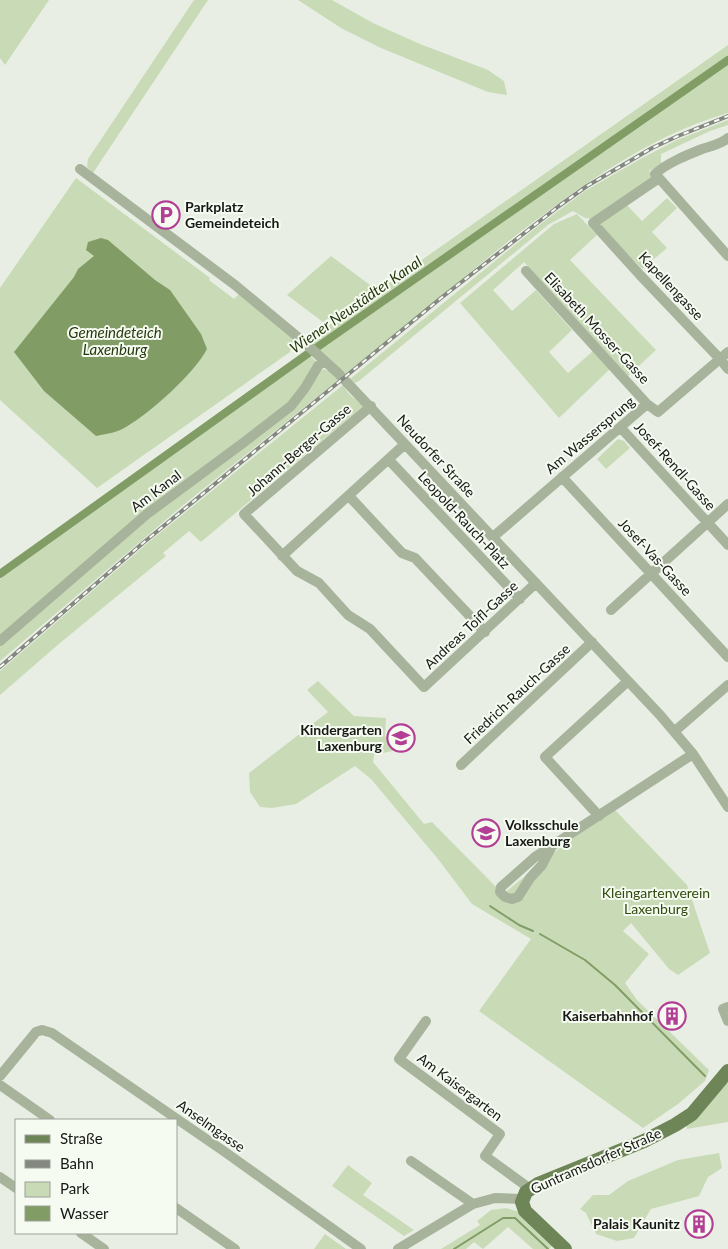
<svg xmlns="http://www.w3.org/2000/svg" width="728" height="1249" font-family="Lato,sans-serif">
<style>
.green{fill:#c8dbb6}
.water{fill:#819c65}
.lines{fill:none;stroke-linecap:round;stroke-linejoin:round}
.stream{stroke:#819c65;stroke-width:2}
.canal{stroke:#819c65;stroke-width:8}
.minor{stroke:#a7b49b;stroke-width:10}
.major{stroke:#6e8557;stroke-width:14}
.rail-casing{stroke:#848881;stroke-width:4}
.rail{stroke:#f6fbf1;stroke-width:2;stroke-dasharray:5.5;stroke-linecap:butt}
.labels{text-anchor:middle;stroke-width:4;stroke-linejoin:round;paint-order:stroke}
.poi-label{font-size:14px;font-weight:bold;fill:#161815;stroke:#f6fbf1;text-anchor:end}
.street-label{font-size:14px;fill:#161815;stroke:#f6fbf1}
.park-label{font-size:14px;fill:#30490c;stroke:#f6fbf1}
.water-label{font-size:15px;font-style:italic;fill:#273910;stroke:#f6fbf1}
</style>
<rect width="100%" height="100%" fill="#e9eee4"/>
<!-- green -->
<path class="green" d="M0,0h49l-44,65 -5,-7z
M194,0h14l-115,173 -6,-6 1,-8z
M298,0h34l41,23 47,21 68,26 16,11 3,14 -19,-3 -107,-44 -40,-20z
M728,45v68c-82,24 -152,76 -218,127 -55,44 -109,90 -164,134l-35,-31 1,-6z
M728,120v5l-18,6 -49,23v10l-12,7 4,5 -2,5 -58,38 -8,-1 -12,-7 -25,14 -189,156 -4,2 -5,-4 188,-153 47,-35 57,-33 35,-18z
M76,178l134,100 -1,2 25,19 5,-5 55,46 -4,12 -193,136 -97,-88v-112z
M667,198l10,10 -25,24 15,16 -25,21 -40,-42 -2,-7 26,-16 16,17z
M577,214l20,21 -27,25 86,90 -28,26 -104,-114 -31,28 19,21 24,-21 36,40 -23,22 19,21 25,-22 17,18 -51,49 -99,-115 94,-79z
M331,256l43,32 -51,34 -36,-27z
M310,356l7,6v10l7,-3 7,3 7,8 -157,127 -181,154v-82z
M343,385l6,9 14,12 -162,136 -12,-11 -26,22 3,3 -106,87 -60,52v-24l150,-130z
M618,439l6,2 6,7 -24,21 -9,-10z
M318,681l36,35 32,2 -1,18 10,11 -3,4 -18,4 -1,7 51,62 8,-2 71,72 59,-48h6l1,-5 46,-31 72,75 23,68 -32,22 -9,-6 -38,-46 -8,8 26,23 -24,29 12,17 72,70 -4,11 -27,23 -35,24 -164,-117 52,-72 -59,-35 -34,-45 -67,-80 -16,-13 -59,38 -24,4 -12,-1 -10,-15 -1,-19 79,-61 -21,-22z
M728,1083v39l-41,7 -1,-5 38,-39z
M719,1153l3,15 -14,9 -9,19 -48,13 -17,29 -17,3 -21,-7 -10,-21 -6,-4 13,-14h16l19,-14 50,-21z
M348,1165l24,18 -9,12 51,35 -10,6 -72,-50z
M506,1208l13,4 34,33 -4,4h-16l-25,-22 -25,22 -9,-7 -8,7h-25l39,-24 -3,-4 14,-11z
M325,1234l21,15h-32z"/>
<!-- water -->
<path class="water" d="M101,238l7,2 47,40 15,10 31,44 6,15c-13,25 -57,64 -81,78 -10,6 -20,7 -30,9l-52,-45 -30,-39 60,-75 4,-8 16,-13 -8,-6 2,-8z"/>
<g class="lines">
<!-- stream -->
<path class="stream" d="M490,906l29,19 14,6
M540,934l45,26 30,25 90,91
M454,1249l49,-31h12l33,31"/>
<!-- canal -->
<path class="canal" d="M0,574l306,-219 422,-295"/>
<!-- minor -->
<path class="minor" d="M728,138c-7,6 -17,8 -26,11 -15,6 -35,14 -47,25l4,4 -66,45 47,52 80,84 8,10
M80,169l155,116 70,58 33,30 322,342 33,39 35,53
M659,178l69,78
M526,271l121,133
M371,406l-127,108 53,57 22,12 29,32 22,14 54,58 112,-104
M621,428l107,117
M389,460l131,139
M562,477l166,180
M349,496l53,57 13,5 70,74
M493,537l154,-133 11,8 70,-60
M282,556l123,-112
M611,610l117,-106
M0,641l147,-127 96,-71 48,-37 14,-18 13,-22 6,-5
M675,731l53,-46
M461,765l131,-123
M599,816l-54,-59 83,-76
M551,848l-9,17 -12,13 -12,19 -6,2 -7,-2 -5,-5 1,-5 34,-30 158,-103
M728,1007l-5,2 5,12
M426,1021l-27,38 101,75 -15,22 44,32
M0,1076l36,-44 6,-2 10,3 173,119 136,97
M0,1085l50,35
M411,1161l62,43
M0,1177l16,11
M176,1208l59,41
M81,1233l23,16
M398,1249l75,-45 22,-6 27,1"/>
<!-- major -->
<path class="major" d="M565,1249l-40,-38 -3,-9 4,-10 12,-8 106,-43 31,-16 17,-11 36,-43"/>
<!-- rail casing -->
<g class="rail-casing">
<path id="rail" d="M0,667l143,-124 298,-245 118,-92 28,-20 65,-38 26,-12 50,-20"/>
</g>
<!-- rail -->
<use href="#rail" class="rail"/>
</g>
<!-- icons -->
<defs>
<g id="parking-ring" transform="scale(1.4375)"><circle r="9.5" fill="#f6fbf1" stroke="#b33e95" stroke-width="1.5"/><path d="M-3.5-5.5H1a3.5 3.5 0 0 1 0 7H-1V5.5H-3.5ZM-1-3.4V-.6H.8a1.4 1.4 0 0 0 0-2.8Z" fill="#b33e95"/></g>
<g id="school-ring" transform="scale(1.4375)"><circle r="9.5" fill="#f6fbf1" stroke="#b33e95" stroke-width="1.5"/><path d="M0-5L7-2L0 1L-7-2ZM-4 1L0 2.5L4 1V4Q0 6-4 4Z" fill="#b33e95"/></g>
<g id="building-ring" transform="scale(1.4375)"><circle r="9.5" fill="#f6fbf1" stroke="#b33e95" stroke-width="1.5"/><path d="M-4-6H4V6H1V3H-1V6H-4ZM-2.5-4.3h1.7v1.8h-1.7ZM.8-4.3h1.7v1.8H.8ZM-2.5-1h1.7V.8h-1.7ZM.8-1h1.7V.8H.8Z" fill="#b33e95"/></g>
</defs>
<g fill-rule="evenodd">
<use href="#parking-ring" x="166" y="215"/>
<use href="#school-ring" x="401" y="738"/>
<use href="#school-ring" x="486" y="833"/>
<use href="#building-ring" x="672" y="1016"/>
<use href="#building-ring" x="699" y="1224"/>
</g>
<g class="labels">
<!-- poi labels -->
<g class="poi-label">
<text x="185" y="212" text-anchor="start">Parkplatz<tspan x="185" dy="16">Gemeindeteich</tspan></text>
<text x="382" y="735">Kindergarten<tspan x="382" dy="16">Laxenburg</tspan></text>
<text x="505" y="830" text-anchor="start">Volksschule<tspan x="505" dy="16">Laxenburg</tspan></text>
<text x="653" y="1021">Kaiserbahnhof</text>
<text x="680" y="1229">Palais Kaunitz</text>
</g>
<!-- street labels -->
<g class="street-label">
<text transform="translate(671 286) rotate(47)" y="5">Kapellengasse</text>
<text transform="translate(597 328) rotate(47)" y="5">Elisabeth Mosser-Gasse</text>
<text transform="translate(590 435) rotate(-40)" y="5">Am Wassersprung</text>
<text transform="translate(299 450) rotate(-41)" y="5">Johann-Berger-Gasse</text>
<text transform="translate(436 456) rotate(47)" y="5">Neudorfer Straße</text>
<text transform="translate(675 466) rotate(48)" y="5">Josef-Rendl-Gasse</text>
<text transform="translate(156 491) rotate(-37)" y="5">Am Kanal</text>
<text transform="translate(464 520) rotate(47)" y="5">Leopold-Rauch-Platz</text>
<text transform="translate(655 557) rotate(47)" y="5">Josef-Vas-Gasse</text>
<text transform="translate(471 625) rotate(-43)" y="5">Andreas Toifl-Gasse</text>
<text transform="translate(517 694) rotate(-43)" y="5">Friedrich-Rauch-Gasse</text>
<text transform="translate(460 1087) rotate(37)" y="5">Am Kaisergarten</text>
<text transform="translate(211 1126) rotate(35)" y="5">Anselmgasse</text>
<text transform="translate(596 1161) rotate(-24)" y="5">Guntramsdorfer Straße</text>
</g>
<!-- park labels -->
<g class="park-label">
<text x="656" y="898">Kleingartenverein<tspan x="656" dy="16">Laxenburg</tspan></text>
</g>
<!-- water labels -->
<g class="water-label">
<text transform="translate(356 305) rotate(-35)" y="5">Wiener Neustädter Kanal</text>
<text x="115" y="338">Gemeindeteich<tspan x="115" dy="17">Laxenburg</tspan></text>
</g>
</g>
<!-- legend -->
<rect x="15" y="1119" width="162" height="115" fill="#f6fbf1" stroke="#9ca099"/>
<rect x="25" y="1135" width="25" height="8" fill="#6e8557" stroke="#9ca099"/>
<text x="60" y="1144" font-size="15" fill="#161815">Straße</text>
<rect x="25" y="1160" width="25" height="8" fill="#848881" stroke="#9ca099"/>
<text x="60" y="1169" font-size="15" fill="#161815">Bahn</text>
<rect x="25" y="1182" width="25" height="15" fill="#c8dbb6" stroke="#9ca099"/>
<text x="60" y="1194" font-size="15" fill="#161815">Park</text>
<rect x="25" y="1206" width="25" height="15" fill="#819c65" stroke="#9ca099"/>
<text x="60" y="1219" font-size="15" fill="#161815">Wasser</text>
</svg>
